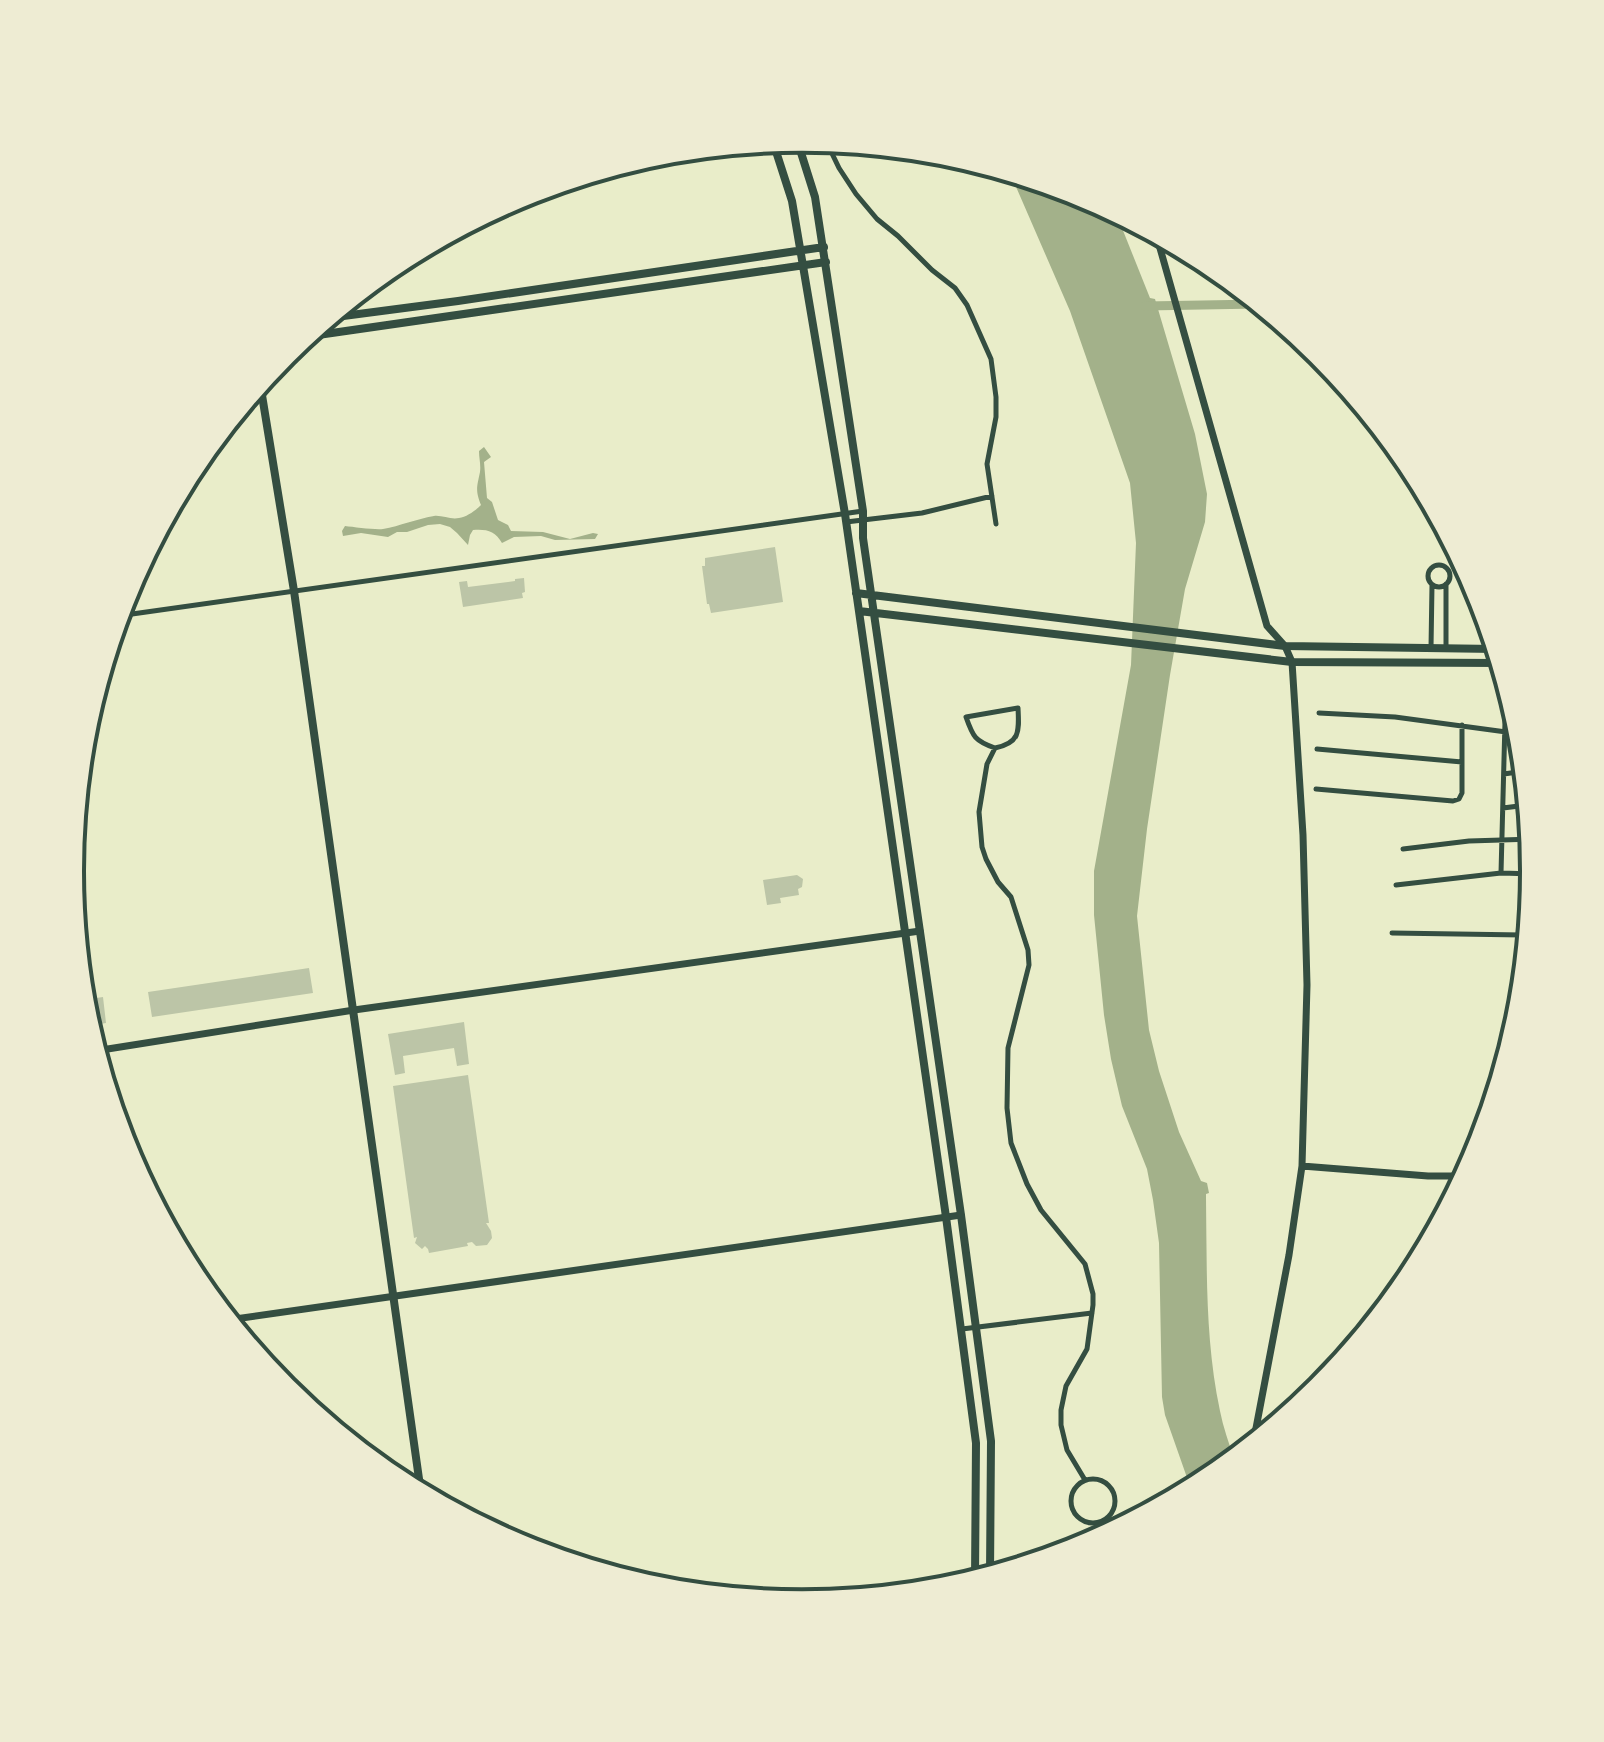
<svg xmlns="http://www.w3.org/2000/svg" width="1604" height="1742" font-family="Lato,sans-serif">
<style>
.water{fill:#a3b18a}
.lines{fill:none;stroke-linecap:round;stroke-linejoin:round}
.canal{stroke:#a3b18a;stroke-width:9}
.building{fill:#bcc5a7}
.minor{stroke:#344e41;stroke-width:5}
.tertiary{stroke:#344e41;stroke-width:7}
.secondary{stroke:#344e41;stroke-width:8}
.rim{fill:none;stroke:#344e41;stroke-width:4}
</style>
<rect width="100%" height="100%" fill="#e9edc9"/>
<!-- water -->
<path class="water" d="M1010,173l73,22 33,18 34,85 5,1 40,135 12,60 -2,28 -20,67 -15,86 -23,154 -10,87 12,114 10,41 20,61 22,49 6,2 2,10 -3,1v4c1,72 -1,142 14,213 3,16 9,32 14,48l-26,21 -17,9 -26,-74 -3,-18 -3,-154 -6,-43 -6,-31 -25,-63 -11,-47 -7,-44 -10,-100v-44l37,-206 5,-122 -6,-60 -60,-172z
M484,447l7,10 -7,5 3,36 5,4 6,18 10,5 3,6 32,1 27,7 23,-6 5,1 -3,5 -40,1 -14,-4 -27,1 -12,6c-7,-12 -15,-14 -29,-13l-3,5 -2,10 -11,-12 -7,-6 -10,-3 -12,1 -21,7h-10l-9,5 -27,-4 -18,3 -1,-5 3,-5c9,1 30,4 38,3 17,-3 33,-10 51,-13 8,-1 17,4 25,2 8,-1 17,-8 22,-13 -6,-15 -4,-18 -1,-33 1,-7 -1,-14 -1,-21z"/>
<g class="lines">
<!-- canal -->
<path class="canal" d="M1145,306l114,-2"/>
</g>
<!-- building -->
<path class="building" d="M775,547l8,55 -72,11 -2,-9h-2l-5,-38h3v-8z
M524,578l1,14 -3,1 1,5 -60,9 -4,-25 8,-1 1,6 47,-6v-2z
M797,875l6,4 -1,8 -4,2 1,6 -19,3 1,5 -14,2 -4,-25z
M309,968l4,25 -161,24 -4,-25z
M103,997l3,26 -18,3 -5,-26z
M464,1022l5,42 -12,2 -3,-18 -51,8 2,17 -10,2 -7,-41z
M468,1075l21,148h-3l5,8 1,7 -5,7 -11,1 -4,-4 -5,1 1,3 -39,7 -1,-4 -3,-3 -3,3 -7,-6 2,-6 -3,1 -21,-152z"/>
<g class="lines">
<!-- minor -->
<path class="minor" d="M826,141l13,27 17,26 21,25 21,17 34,34 23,18 12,17 24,54 5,38v20l-9,47 9,60
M846,522l76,-9 70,-17
M1428 576a11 11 0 1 1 22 0a11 11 0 1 1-22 0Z
M118,616l745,-105
M1431,648l1,-63
M1446,648v-64
M1319,713l76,4 126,17
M995,748c-20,-7 -22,-11 -29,-31l52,-9c1,22 3,35 -23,40l-8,16 -8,48 3,35 4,12 12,23 13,15 17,53 1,15 -21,83 -1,60 4,35 16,41 14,26 44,54 8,30v11l-6,44 -21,37 -5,24v15l6,25 18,30
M1317,749l145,13
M1504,774l20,-3
M1316,789l137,12 6,-2 3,-6v-68
M1503,808l24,-3
M1403,849l66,-8 62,-2
M1501,873l5,-189
M1521,874l2,61 4,9
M1396,885l105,-12 33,1
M1392,933l131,2
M962,1329l130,-16
M1071 1501a22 22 0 1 1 44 0a22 22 0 1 1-44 0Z"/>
<!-- tertiary -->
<path class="tertiary" d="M1156,234l111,392 18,20 7,16 11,173 4,150 -5,181 -13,89 -36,189
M95,1051l259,-41 566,-79
M1302,1166l126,10h37
M228,1320l733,-105"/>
<!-- secondary -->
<path class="secondary" d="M797,140l18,57 48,314v27l98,677 30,226 -1,134
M773,142l19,59 53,313 101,703 30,226 -1,137
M328,318l130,-17 366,-54
M304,337l522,-75
M260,383l34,208 127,902
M856,593l429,53 211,3
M859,611l433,51 208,1"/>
</g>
<!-- crop -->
<path d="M0 0H1604V1742H0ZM84 871a718 718 0 1 1 1436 0a718 718 0 1 1-1436 0Z" fill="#eeecd3" fill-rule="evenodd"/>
<path class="rim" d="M84 871a718 718 0 1 1 1436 0a718 718 0 1 1-1436 0Z"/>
</svg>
